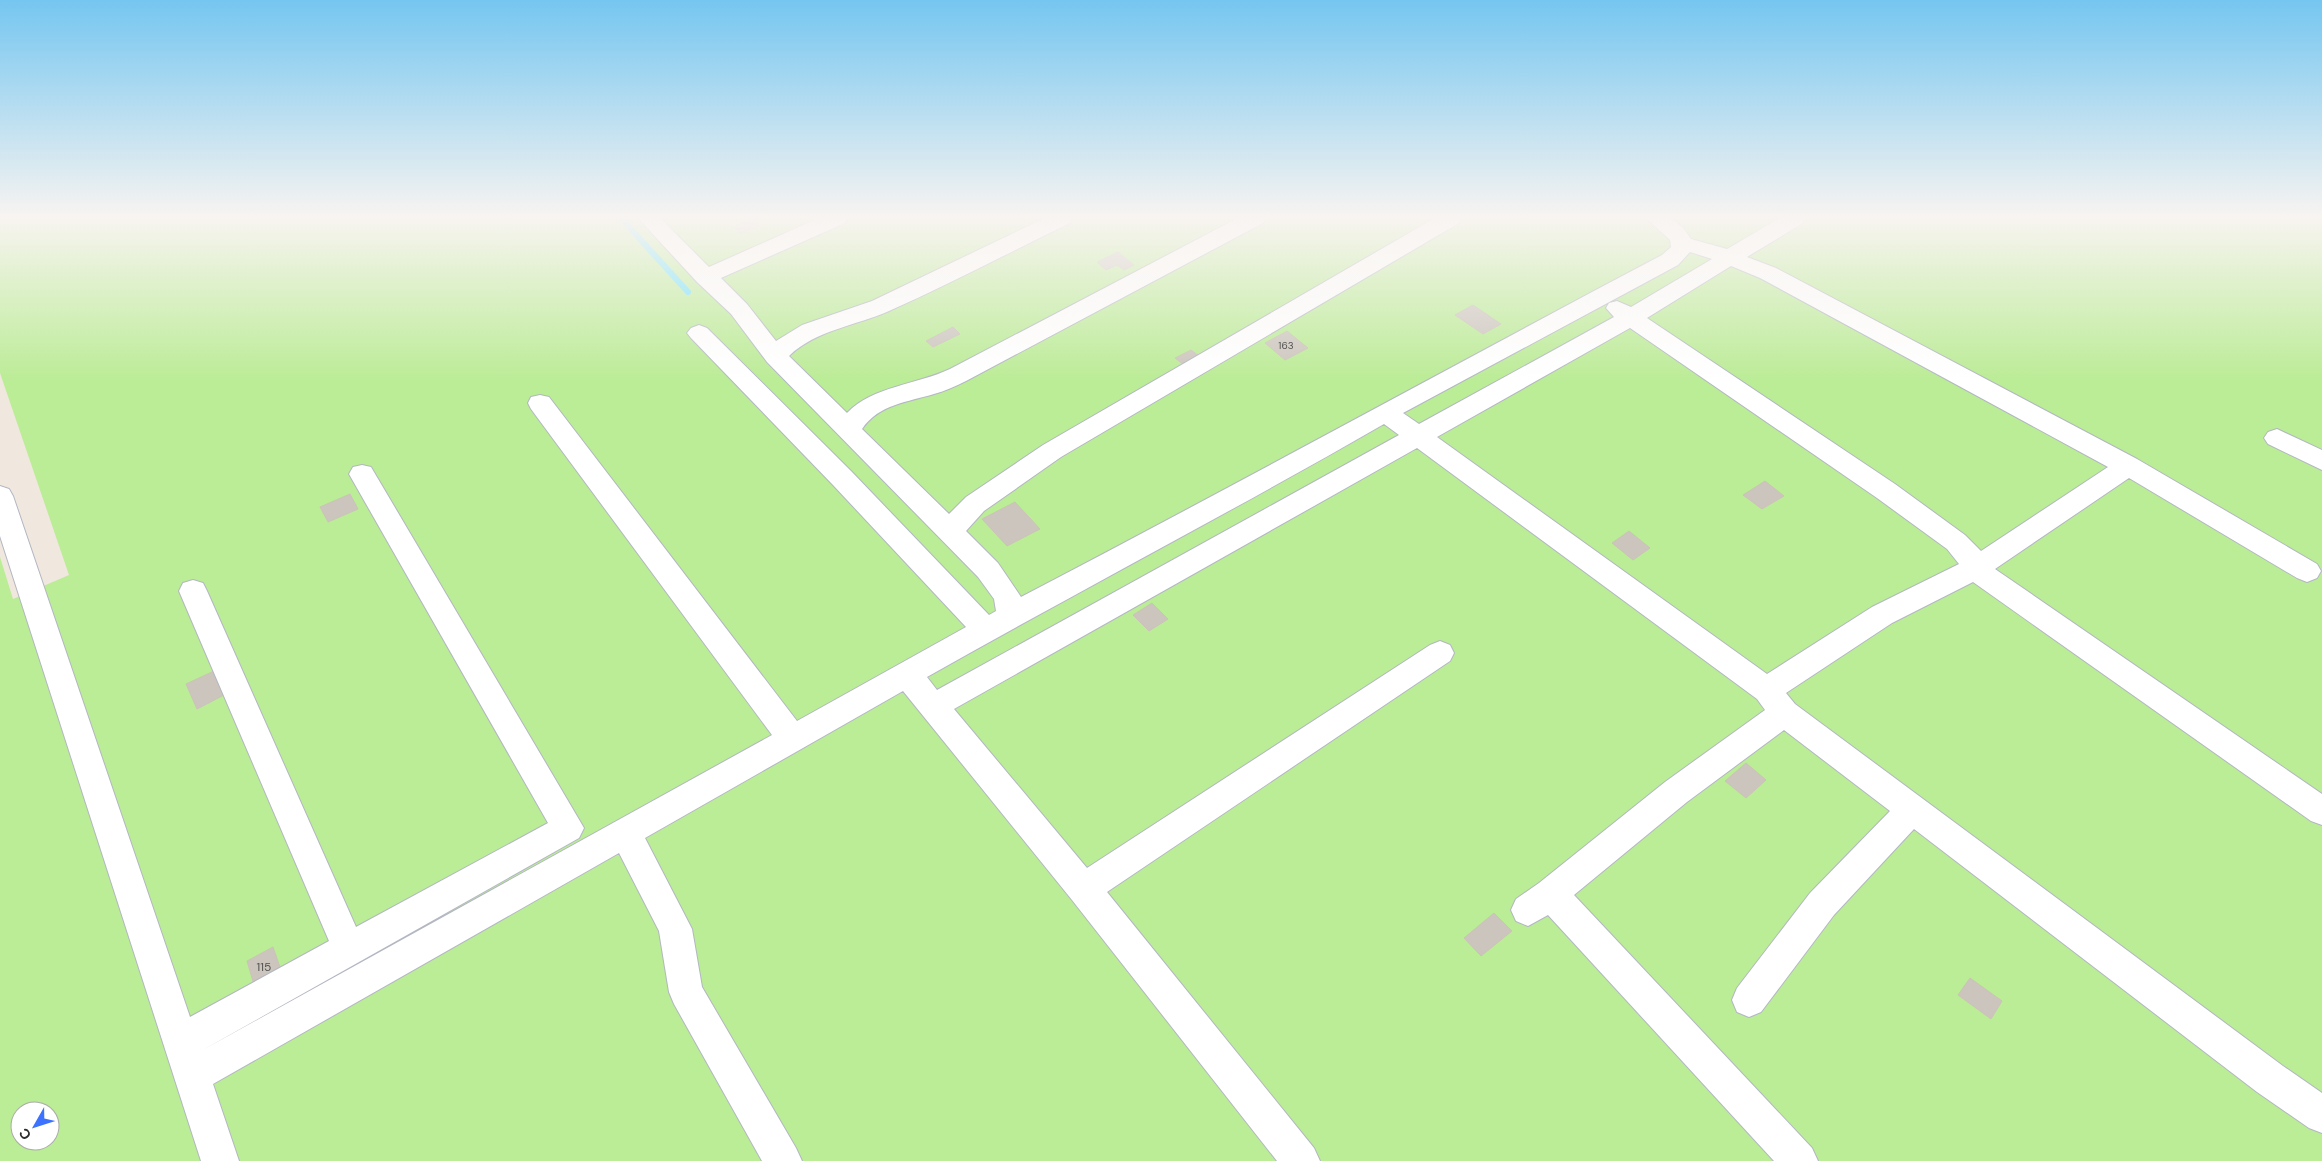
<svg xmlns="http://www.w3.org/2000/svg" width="2322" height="1161" font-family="'DM Sans',sans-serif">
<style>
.green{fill:#bbec96;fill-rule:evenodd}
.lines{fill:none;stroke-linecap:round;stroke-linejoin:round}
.stream{stroke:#68e2fc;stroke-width:6}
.building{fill:#cbc5bd;stroke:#ccc3b8}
.minor-casing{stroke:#b3b7c2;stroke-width:2}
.minor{fill:#fff;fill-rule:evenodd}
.labels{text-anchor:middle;stroke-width:4;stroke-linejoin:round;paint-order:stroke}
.number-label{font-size:10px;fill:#545351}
.near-number-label{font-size:12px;fill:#545351}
</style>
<rect width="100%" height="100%" fill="#f0e7df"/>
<!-- green -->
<path class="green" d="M0,218h2322v943h-2322v-604l13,42 56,-24 -69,-202zM20,1111h30v30h-30z"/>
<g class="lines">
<!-- stream -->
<path class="stream" d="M621,218l67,74"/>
</g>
<!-- building -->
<path class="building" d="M753,219l7,7 -20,8 -6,-7z
M1118,252l16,13 -10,5 -7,-5 -11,5 -9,-8z
M1473,305l28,19 -18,10 -28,-19z
M953,327l7,7 -27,13 -7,-6z
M1287,331l21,17 -23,12 -20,-17z
M1191,350l11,8 -15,9 -12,-9z
M1765,481l19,15 -22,13 -19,-14z
M350,494l8,15 -30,13 -8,-15z
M1015,502l25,27 -33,17 -25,-27z
M1629,531l21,17 -17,12 -21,-17z
M1152,603l16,16 -19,12 -16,-16z
M214,671l10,24 -27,14 -11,-25z
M1746,763l20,17 -20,18 -21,-17z
M1494,913l18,18 -31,25 -17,-18z
M273,947l9,26 -27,15 -8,-27z
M1970,978l32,23 -11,18 -33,-24z"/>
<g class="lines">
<!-- minor casing -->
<g class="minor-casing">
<path id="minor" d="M638,218h22l49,49 110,-49h28l-2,5 -124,55 26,26 29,37 26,-16 70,-24 173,-83h27l-2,5c-60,29 -120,61 -181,88 -34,15 -73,19 -100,45l58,57c26,-27 69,-28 103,-44l288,-151h27l-2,5 -297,158c-10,5 -21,10 -32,13 -26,8 -55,10 -72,35l87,85 17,-17 77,-52 392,-227h26l-2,5 -398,234 -77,54 -18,20 32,32 23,34c215,-112 427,-229 641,-342l9,-8 -1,-7 -24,-22h25l12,10 8,11 36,10 53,-31h25l-2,5 -56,34 29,11 361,191 180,105 4,7 -4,7 -10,4 -10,-4 -168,-100 -134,91 327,225v31l-11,-4 -338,-239 -81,41 -106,70 9,11 488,362 39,27v40l-13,-5 -52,-36 -343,-263 -80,86 -73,97 -12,5 -12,-5 -5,-12 5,-12 73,-95 80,-82 -106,-81 -97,72 -113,93 238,253 6,13h-44l-226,-246 -20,11 -12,-5 -5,-11 5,-11 23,-16 126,-101 100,-72 -8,-11 -340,-251 -463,261 133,159 343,-223 10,-4 10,4 4,8 -4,8 -343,231 207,256 6,13h-43l-205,-261 -169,-209 -258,147 47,91 10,58 94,161 6,13h-40l-88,-157 -5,-12 -10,-61 -40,-78 -406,231 26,77h-38l-201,-625v-50l9,3 4,7 177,521 139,-76 -150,-350 4,-8 10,-3 10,3 4,8 149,336 192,-104 -199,-349 4,-7 9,-2 9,2 213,361 -5,10 -378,213 571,-316 -241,-326 -3,-6 3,-6 9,-2 9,2 248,324 169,-94 -133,-142 -142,-147 -4,-5 4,-5 8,-3 8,3 144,143 138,144 7,-4 -2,-12 -16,-22 -211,-215 -36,-48 -34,-32zM1690,252l22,7 -81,48 -14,-6 -8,2 -3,5 8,9 -195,107 -16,-11 275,-148zM1731,266l29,12 348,189 -127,84 -16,-16 -70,-51 -248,-166zM1630,328l247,170 70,51 12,15 -87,43 -105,67 -330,-237zM1384,424l15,11 -462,255 -10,-13c152,-86 306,-166 457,-253z
M2277,429l45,21v20l-54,-26 -4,-6 4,-6z"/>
</g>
<!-- minor -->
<use href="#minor" class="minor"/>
</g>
<!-- sky -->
<linearGradient id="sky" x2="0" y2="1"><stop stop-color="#75c6f0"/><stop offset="0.57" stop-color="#f8f4f1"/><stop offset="1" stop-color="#f8f4f1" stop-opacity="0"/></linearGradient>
<rect width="2322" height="381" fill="url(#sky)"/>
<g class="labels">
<!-- number labels -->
<g class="number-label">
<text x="1286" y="349">163</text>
</g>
<!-- near-number labels -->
<g class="near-number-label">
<text x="264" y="971">115</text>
</g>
</g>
<!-- north arrow -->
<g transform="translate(35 1126) rotate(231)"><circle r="24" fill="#ffffff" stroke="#ababab"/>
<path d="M0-4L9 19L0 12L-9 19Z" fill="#3d72ff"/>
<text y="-8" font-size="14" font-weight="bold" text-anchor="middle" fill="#2d2d2d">С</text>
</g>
</svg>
